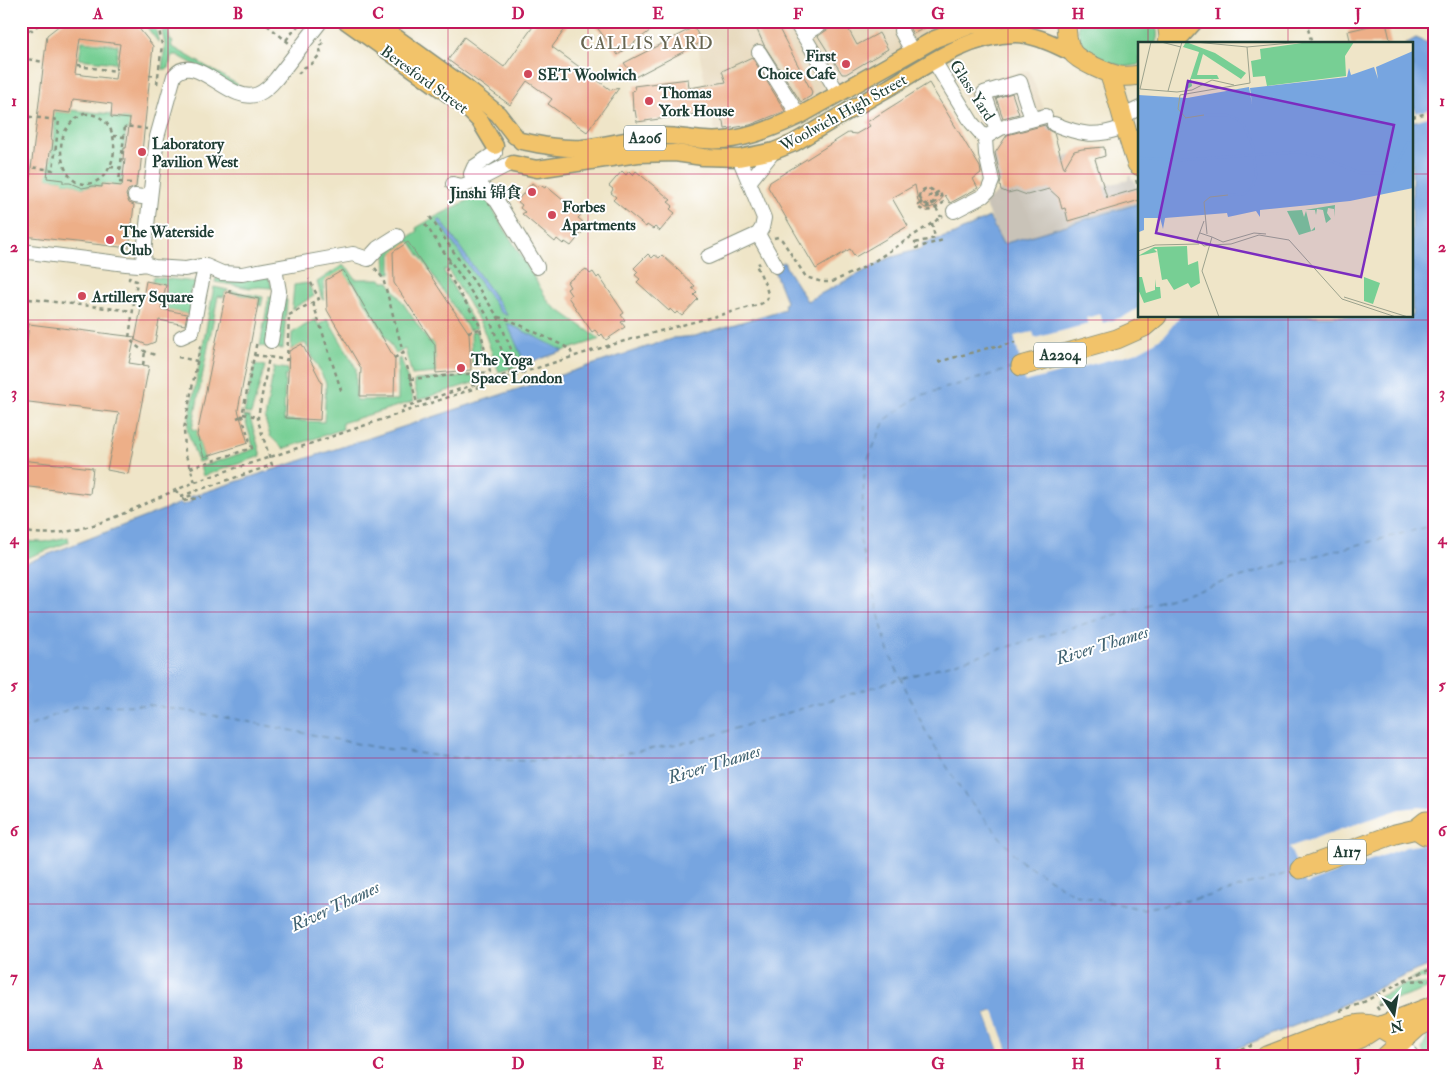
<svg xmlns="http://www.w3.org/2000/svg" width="1456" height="1077" font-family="'IM FELL Double Pica','Noto Serif SC',serif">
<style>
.built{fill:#e5d6b7}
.industrial{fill:#c9c3b8}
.green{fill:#77cf94;stroke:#4b8664}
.water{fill:#77a5e0;stroke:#4b718a}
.pier{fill:#efe5c8}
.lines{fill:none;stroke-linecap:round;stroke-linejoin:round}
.ferry{stroke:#3e6170;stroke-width:1;stroke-dasharray:6 5;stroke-linecap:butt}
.building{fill:#edaf88;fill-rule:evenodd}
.minor-casing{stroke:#87917e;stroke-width:16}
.major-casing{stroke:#87917e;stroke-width:19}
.highway-casing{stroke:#87917e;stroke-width:21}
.path{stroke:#87917e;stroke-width:2.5;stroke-dasharray:4 4;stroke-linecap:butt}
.minor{stroke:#fff;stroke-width:14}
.major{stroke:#f2c36a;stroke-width:16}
.highway{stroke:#f2c36a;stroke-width:19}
.grid{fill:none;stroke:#c2185b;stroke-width:1;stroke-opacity:0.55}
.poi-dot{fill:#d1495b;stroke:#fff;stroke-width:2}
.labels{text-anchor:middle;stroke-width:4;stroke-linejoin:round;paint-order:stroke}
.shield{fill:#fff;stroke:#627771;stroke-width:1}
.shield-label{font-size:15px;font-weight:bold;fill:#1f3d34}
.poi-label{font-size:16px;font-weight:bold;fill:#1f3d34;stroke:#fff;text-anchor:start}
.street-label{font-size:16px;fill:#1f3d34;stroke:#fff}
.neighbourhood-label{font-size:18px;letter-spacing:1px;fill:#676551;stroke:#fff}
.water-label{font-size:18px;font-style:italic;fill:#3e6170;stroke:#fff}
.inset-river{fill:none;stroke:#77a5e0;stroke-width:2.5}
.inset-road{fill:none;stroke:#9ca28d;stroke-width:1}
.view{fill:#7b2cbf;fill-opacity:0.15;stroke:#7b2cbf;stroke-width:2.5}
.inset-edge{fill:none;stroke:#1f3d34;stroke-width:2.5}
.neatline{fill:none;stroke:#c2185b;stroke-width:2}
.grid-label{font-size:16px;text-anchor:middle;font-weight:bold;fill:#c2185b}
</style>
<rect width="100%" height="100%" fill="#fff"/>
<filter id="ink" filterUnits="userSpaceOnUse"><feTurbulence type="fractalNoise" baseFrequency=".02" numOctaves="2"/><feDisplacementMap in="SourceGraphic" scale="10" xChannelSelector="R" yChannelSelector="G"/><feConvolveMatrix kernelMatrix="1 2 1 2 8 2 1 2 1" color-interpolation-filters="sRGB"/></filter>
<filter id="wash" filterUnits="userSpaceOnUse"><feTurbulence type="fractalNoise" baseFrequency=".0096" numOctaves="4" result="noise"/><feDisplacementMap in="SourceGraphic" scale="20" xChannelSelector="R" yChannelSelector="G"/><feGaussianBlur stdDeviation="1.12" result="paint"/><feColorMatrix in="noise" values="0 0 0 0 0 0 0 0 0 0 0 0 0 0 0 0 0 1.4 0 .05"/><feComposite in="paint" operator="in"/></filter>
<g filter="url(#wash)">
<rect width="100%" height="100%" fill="#efe5c8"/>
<!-- built -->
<path class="built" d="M689,21h266l-178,96 -35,12 -27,2 -21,-104z
M1029,70l16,41 -55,16 -7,-1 -6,-7 -16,-26 24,-12z"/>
<!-- industrial -->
<path class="industrial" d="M1048,112l9,4 -3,8v10l7,24 11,-3 31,31 25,-6v-4h3v3h3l3,10 3,14 -137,41 -19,-41 17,-13 -9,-33 15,-22 29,-8z"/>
<!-- green -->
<path class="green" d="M142,21h12l5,22z
M1152,21c6,7 7,15 3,23h-15v20c-17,8 -50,-7 -59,-23 -3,-6 -3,-14 -3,-20z
M168,30l2,10 3,2 -2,4 71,41h-7l-58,-32h-4l-2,2 -2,11 -2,1h-5l3,-24 -3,-14z
M82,41l36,4 -2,18 -37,-4z
M41,110l29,3 1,-3 40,4v3l33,4 -1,10 -17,-1 -5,45 16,2 -1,11 -33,-4 -1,3 -9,-1 -11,2 -12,-5h-7l-1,-3 -30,-4 1,-10 17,1 5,-45 -15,-2z
M483,193l67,111 50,35 -101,33 -17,-46 -33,-55 -5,-2v2l33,57 -8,2 -59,-89 -19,13v19h-5l-1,-20 3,-3 30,-19 -2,-3 19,-11z
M343,265l2,3h3l7,11h26l2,3h6l40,60 4,-1 2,4 1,28 -24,2 -7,-26 -9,5 -42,-71 -23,-6 -7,5v18l-2,-1 -5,-17z
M153,277l42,5 1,7 -5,-1 -1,7 5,1 -4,19 -30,-6 5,-24 -14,-2z
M263,277l6,1 3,10 -13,-1 -8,1 -36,-6 1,-4 24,3z
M308,283l6,13 -22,13 2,-24z
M214,287l14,3v2h-3l-1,5 -6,-1 -26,133 6,2 -1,4 8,25 -7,2 -11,-32z
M232,291l31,6 -2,9 -3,-1 1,-6 -28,-6z
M269,297l18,3 -4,49 -23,-3z
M316,319l2,6 10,-6 28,49v32h42v-41l3,-1 13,43 -72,22 1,6 -60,20 -13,-13 -5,-17 9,-52 14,2v6l-3,1 -1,44 40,2 2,-39 -21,-40 -14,7 1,-17z
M477,331l5,21 -4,1v13h-6l-1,-34z
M255,364l10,2 -14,48 -7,-1z
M478,375l1,6 -61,19 -4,-16v-3l2,-1z
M244,416l6,1 11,39 -58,20 -3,-9 54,-18z
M68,537l1,5 -48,18v-19l23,1z
M1435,970v9h-24z
M1406,984h29v2l-34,12 -27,5 3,-5z
M1429,1034l5,19h1v3h-10l-3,-7z"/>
<!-- water -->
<path class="water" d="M1416,38l14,6 5,16v904l-18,6 -105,49 -95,37h-207l-17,-45 -8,3 16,42h-980v-491l160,-62 1,2 9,-3 -1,-5 331,-109 153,-50 21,-2 90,-27 -1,-3 2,-5 -15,-38 5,3 8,-4 3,7 20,32 82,-43 34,-10v-5l29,-8 37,-18 14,27 137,-41v113h272v-194l6,-2 -6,-20v-56h-7z
M437,220h4l67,96 -8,-4z
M507,323l57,28 -39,13z"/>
<!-- pier -->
<path class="pier" d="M1435,108v7l-18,5 -2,-7z
M1140,307v9h40l-15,19 -15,10 -15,8 -110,29 -11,-46 19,-4 2,6 53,-14 -2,-6 14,-4 3,9 22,-7z
M1420,807l15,2v37l-12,-2 -17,3 -100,37 -17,-37 111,-38z
M994,1011l16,45h-3l-15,-42 -4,2 15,40h-2l-16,-42z"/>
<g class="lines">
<!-- ferry -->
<path class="ferry" d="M1013,368l-94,28 -34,24 -20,46 -5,74 28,111 37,79 36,60 57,69 57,36 67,14 72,-14 78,-23
M21,730l55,-24 74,-1 84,14 140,28 72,10 81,4 79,-4 88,-16 593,-178 148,-38"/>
</g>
<g id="blocks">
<!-- building -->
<path class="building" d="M65,21h68l20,25 -13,125h-1l-1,6h-1l-1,10 -8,3 -2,5 3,8 5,2 -5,43 -106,-12 24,-201zM80,39l40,5 -5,35 -40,-5zM73,99l39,5 -1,13 19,2 -4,29h-2l-1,11h2l-3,27 -20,-2v3l-9,-1 -11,2 -12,-5h-7v-3l-16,-2 3,-27h2l1,-11h-2l3,-29 17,2z
M537,21h34l-19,26 59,43 8,-2 -32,44 -39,-28 4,-5 -25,-18 -17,24 -62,-45 16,-23 40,30z
M592,21h71l-45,34z
M753,21h22l37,71 -1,4 -10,6 -37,-57z
M834,21h10l13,24 22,-12 9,16 -42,25h-4l-24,-38 12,-8z
M911,21h27l-25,13 -3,-5z
M1386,22l5,22h-40l-3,-13z
M694,27l8,15 -67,35 -11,-14z
M752,57l33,54 -35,14 -25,4 -1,-7h-2l-2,-11 -83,11 -2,-12 -2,1 -1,-20 3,-1 -1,-4 54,-7 1,9 37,-6 -4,-11z
M929,83l51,84 1,6 -8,6 5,9 -28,15 -5,-8 -10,11 -6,2h-4l-5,-4 -2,-3 -3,-16 -23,13 16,28 -53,31 -5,-8 -34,20 -48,-82 2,-5 78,-49 8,1 14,-8 -3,-4z
M1012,93l7,21 -16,4 -7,-20z
M1045,125l3,5 6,3 10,35 10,-17 8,-2 22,-2 1,9 -10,3 12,39 30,-9 3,11 -72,21 -3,-13 -3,1 -3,-11 -10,-9 -22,6 -11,-4 -8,2 -7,-3 -1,-5 1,-6 -6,-26 12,-18z
M622,171l4,4 3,-4 4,4 3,-4 35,29 -3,2 5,4 -3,3 5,4 -15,18 -5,-4 -2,2 -6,-4 -1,2 -33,-27 3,-3 -5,-4 2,-4 -4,-3z
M532,183l5,4 3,-2 5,3 1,-2 35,29 -3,3 5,4 -2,3 4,4 -14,17 -6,-4 -2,2 -6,-5 -2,3 -33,-28 3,-2 -5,-4 2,-3 -5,-4z
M408,242l61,91 2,37 -35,3 -1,-28 -41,-62 -1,-31z
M648,254l4,4 3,-3 4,3 3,-3 33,31 -3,2 5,4 -3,3 4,4 -16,17 -5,-4 -2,2 -5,-5 -1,2 -32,-29 3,-3 -5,-4 3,-3 -4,-4z
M586,269l4,5 3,-2 4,6 2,-2 25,37 -3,2 4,5 -4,2 4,5 -19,13 -4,-6 -2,2 -5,-6 -3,2 -24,-35 3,-2 -4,-6 3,-2 -3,-5z
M343,270l52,89 -1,37h-34l1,-28 -34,-58 -1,-30z
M146,281l20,4 -5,24 26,5 -2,11 -26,-5 -4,22 -8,3 -12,-5z
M226,292l33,7 -21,111 10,33 -44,14 -7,-22z
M29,324l106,13 -6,26 20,3 -21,108 -21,-4 12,-57 -98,-12v-53h5z
M302,344l20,39 -2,37 -34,-2 3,-67z
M21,460l72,8 -3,26 -69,-8z"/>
</g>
</g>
<g filter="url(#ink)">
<use href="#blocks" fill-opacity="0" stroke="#87917e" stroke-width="1"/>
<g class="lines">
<!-- minor casing -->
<g class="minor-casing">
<path id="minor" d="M795,21l43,72
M902,21l-1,10 11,20
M803,35l22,-14
M759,52l40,64
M934,61l38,62 13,15 1,16 6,27 -4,10 -5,5 -29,15
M1123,116l17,-8
M1054,124c25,10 40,14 67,4l5,5
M997,130l-13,-37 36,-11 12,37
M989,135l12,-7 44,-12
M495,153l-21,14 -3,7 4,7 22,20 40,66
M749,182l25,-31
M453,184l9,2 18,-7 29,-15
M135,196l15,2
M758,234l18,32
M21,251l105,13 13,1 6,-1 9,3 31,2 15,-3h6l16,7 20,1 111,-20 15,5 10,-11 19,-12
M708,257l50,-23 4,-6 2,-10 -25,-60
M145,264l-2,-4 1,-8 13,-115 17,-61c21,-27 56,30 84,18 7,-3 13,-9 18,-15l45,-58
M181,337l11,-5c5,-22 7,-44 14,-66
M271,341l8,-50 -4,-22
M1400,1042l13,14"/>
</g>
<!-- major casing -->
<g class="major-casing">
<path id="major" d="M346,21l118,84 16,16 15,25
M373,21l93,67 32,26 17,22
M1174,44l21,-23
M521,141c20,4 40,8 61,7 25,-2 50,-10 76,-12 16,-1 30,3 46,4 34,3 65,-10 95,-24l136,-77 35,-13 23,-5
M513,164l24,5 101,-15 37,-1 28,4 36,1 35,-7 20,-8c32,-19 64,-38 96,-56 38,-23 79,-52 125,-53 20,0 40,11 58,19"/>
</g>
<!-- highway casing -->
<g class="highway-casing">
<path id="highway" d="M1066,21c0,10 1,22 6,31 6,9 37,22 48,24 7,1 13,0 20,-1
M1167,21l2,16 -1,7
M1109,73c11,30 17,61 28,91l3,2
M1021,366l96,-27 27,-12 13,-11
M1416,829l9,6 10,1
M1300,869l95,-35 21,-5 10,-8h9
M1267,1056c24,-9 48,-19 73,-27 7,-2 15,-5 23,-5 14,0 27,8 37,18
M1312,1056l37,-13 12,-5 17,-11 57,-22
M1386,1056l32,-29 17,-9"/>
</g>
<!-- path -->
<path class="path" d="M157,21l2,8 10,-2 7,1
M1306,21l6,23
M267,25l22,18
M21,29l11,1 11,-9
M286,40l16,-19
M21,58l23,4
M77,66l39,5
M298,72l1,1 6,-6 5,-1 11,-13 -2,-6 5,-5 -3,-2
M149,75l9,1
M157,84l5,-39 -3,-16
M84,114c43,-2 37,70 1,70 -10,0 -16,-7 -20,-16 -9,-20 -3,-45 19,-54z
M21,116l38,4 -6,50 -32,-4
M1412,117l23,-6
M113,136l11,1
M110,167l11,1
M1136,180l4,13
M131,183l-12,-1 6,-56 22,3
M921,203l-4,3c8,9 18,3 26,-3l-3,-12 -12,6
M931,204c6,-4 6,-10 0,-14l-5,-1 -3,3 -3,6c6,12 20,7 15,-4 -5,-14 -27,1 -9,13l4,-1 6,-4 1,-5 -1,-5
M936,208l5,9
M430,217l68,100 23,57
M932,223l3,15 -20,5 1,5 27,-8
M425,224l64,94 23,58
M774,238l4,-1 4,3 24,37 16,5h10l35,-16 76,-50
M375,268l7,9 2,5 33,121
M130,276l-1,3 8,2 -8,57c8,10 15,14 27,17
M229,293l2,-6
M21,298l112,13
M313,303l29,90
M289,315l30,-16 -10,-20
M498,317l12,3 60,29 3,8
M468,332l12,-3
M254,355l15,2
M178,357l19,4
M394,358l9,-5
M938,362l61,-17v2l16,-5
M143,365l2,-13
M410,379l80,-7 -11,-48 -33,-53 4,-11
M243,414l15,3
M403,414l-2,-6 110,-35
M237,418l5,-2
M190,468l62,-20 -10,-32 15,-75
M195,482l-10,-29 -1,-24 17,-87
M175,490l6,6 3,-1 88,-30 -14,-44v-4l11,-60 18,3 2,-44
M184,501l17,-4
M184,501l-1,-3 10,-3 -1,-2
M21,531c54,12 107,-21 155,-41 28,-12 56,-21 85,-30 104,-34 208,-71 314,-104 60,-19 122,-35 183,-51 4,-2 9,-3 10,-8 1,-6 -9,-26 -12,-32l4,-2
M1404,980l31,-13
M1379,1010l-3,-4 24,-6
M1340,1011l20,-7 43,-23 32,-1
M1227,1056l29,-12"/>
<!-- minor -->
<use href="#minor" class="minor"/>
<!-- major -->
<use href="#major" class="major"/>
<!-- highway -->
<use href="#highway" class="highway"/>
</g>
</g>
<!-- grid -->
<path class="grid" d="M168,21v1035M308,21v1035M448,21v1035M588,21v1035M728,21v1035M868,21v1035M1008,21v1035M1148,21v23M1288,21v23M21,174h1119M1412,174h23M1148,316v740M1288,316v740M21,320h1414M21,466h1414M21,612h1414M21,758h1414M21,904h1414"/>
<!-- markers -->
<g class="poi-dot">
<circle cx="846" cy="64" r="5"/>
<circle cx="528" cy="74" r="5"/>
<circle cx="649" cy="101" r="5"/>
<circle cx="142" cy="152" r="5"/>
<circle cx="532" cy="192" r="5"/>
<circle cx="552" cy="215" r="5"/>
<circle cx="110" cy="240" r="5"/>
<circle cx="82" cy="296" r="5"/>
<circle cx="461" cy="368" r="5"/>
</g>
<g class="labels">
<!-- shield labels -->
<g class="shield">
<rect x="624" y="125.5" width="42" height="25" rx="4"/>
<rect x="1034" y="342.5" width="52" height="25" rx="4"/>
<rect x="1328" y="839.5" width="38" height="25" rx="4"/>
</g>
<g class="shield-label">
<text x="645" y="143">A206</text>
<text x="1060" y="360">A2204</text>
<text x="1347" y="857">A117</text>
</g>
<!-- poi labels -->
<g class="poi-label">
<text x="836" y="61" text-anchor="end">First<tspan x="836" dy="18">Choice Cafe</tspan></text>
<text x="538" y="80">SET Woolwich</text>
<text x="659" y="98">Thomas<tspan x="659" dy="18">York House</tspan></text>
<text x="152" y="149">Laboratory<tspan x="152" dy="18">Pavilion West</tspan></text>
<text x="522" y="198" text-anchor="end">Jinshi 锦食</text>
<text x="562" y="212">Forbes<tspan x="562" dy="18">Apartments</tspan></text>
<text x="120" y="237">The Waterside<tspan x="120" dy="18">Club</tspan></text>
<text x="92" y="302">Artillery Square</text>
<text x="471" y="365">The Yoga<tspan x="471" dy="18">Space London</tspan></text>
</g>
<!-- street labels -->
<g class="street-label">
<text transform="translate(425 79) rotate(36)" y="6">Beresford Street</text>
<text transform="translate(973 90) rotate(57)" y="6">Glass Yard</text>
<text transform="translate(843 112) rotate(-29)" y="6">Woolwich High Street</text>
</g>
<!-- neighbourhood labels -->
<g class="neighbourhood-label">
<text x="647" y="49">CALLIS YARD</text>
</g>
<!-- water labels -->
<g class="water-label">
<text transform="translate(1102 645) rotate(-17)" y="6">River Thames</text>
<text transform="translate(714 764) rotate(-17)" y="6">River Thames</text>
<text transform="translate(335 906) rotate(-25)" y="6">River Thames</text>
</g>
</g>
<!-- overview -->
<g transform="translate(1138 42)">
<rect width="275" height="275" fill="#efe5c8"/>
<path d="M48,0l29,11 31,20 -5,6 -38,-25 -6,21h20l2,4h-28l1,7 -5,3 12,-37 -16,-5zM171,0h45l-9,14 1,20 -79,10 -2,-10 -12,1 -2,-16 10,-2 -1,-10zM197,163l-1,12v-8l-6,-1 -1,5 4,6 -5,4 -3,-13 -6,-1 -1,6 -1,-5h-10zM164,168l2,7 2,-6 5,20 4,-4v3l-16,5 -12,-24zM49,204l1,19 10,-4 2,22 -9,5 -3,-5 -14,7 -7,-11 -5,1 -5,-31h-3l3,3 -19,4 16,-9zM0,235h4l4,16 9,-3v-11l1,8h4l1,11 -17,5 -6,-14zM226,235l16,6 -7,21 -9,-3z" fill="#77cf94"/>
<path d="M275,9v137l-63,13 -90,9v7l-4,-6 -28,6 -1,-4 -62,5 -2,11 -3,-11h-16v12l-5,2 -1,-137 49,3 62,-11 3,17 -2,-16 97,-11 2,-9 2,7 23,-8 4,12 -2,-12z" fill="#77a5e0"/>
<path class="inset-river" d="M67,73h22l10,4 7,6 9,21 3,29 -3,10 -9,9 -15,1M0,116l44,2 117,-8 22,5 40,16h31l21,-40"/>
<path class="inset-road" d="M13,0l-11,47 37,3M23,0l20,5M57,0l52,5M30,49l14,-49M39,50l15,-2 20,-10 22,5M47,76l19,-3M48,76l-8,-9 2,-14 70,-12 -3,-36 55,-5M66,179l-7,19 7,6 6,-1M62,191l12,4 -10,34 17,46M69,192l-3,-32 6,-5 18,-2M74,195l11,5 31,-9 12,1M72,203l21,-1 28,-9 30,5 53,59 54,18M0,209l17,-6 44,-1M206,255l64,20"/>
<path class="view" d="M50,39l206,44 -33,152 -205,-44z"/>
<rect width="275" height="275" class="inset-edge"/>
</g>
<!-- margin -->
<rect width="1456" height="1077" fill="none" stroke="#fff" stroke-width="55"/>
<!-- north arrow -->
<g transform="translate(1394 1014) rotate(168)" stroke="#ffffff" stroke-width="4" paint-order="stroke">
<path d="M0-4L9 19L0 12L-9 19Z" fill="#1f3d34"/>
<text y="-8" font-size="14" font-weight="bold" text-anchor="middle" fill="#1f3d34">N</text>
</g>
<rect x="28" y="28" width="1400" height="1022" class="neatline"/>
<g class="grid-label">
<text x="98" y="19">A</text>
<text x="238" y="19">B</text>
<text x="378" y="19">C</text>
<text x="518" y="19">D</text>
<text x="658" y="19">E</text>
<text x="798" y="19">F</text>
<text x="938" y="19">G</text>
<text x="1078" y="19">H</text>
<text x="1218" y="19">I</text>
<text x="1358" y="19">J</text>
<text x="14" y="106">1</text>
<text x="1442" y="106">1</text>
<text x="14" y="252">2</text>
<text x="1442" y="252">2</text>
<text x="14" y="398">3</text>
<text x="1442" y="398">3</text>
<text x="14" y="544">4</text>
<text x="1442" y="544">4</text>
<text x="14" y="690">5</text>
<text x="1442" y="690">5</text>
<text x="14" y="836">6</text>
<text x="1442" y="836">6</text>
<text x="14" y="982">7</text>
<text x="1442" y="982">7</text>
<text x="98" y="1069">A</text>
<text x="238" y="1069">B</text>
<text x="378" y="1069">C</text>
<text x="518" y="1069">D</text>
<text x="658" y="1069">E</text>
<text x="798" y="1069">F</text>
<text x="938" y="1069">G</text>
<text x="1078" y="1069">H</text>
<text x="1218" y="1069">I</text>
<text x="1358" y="1069">J</text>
</g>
</svg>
